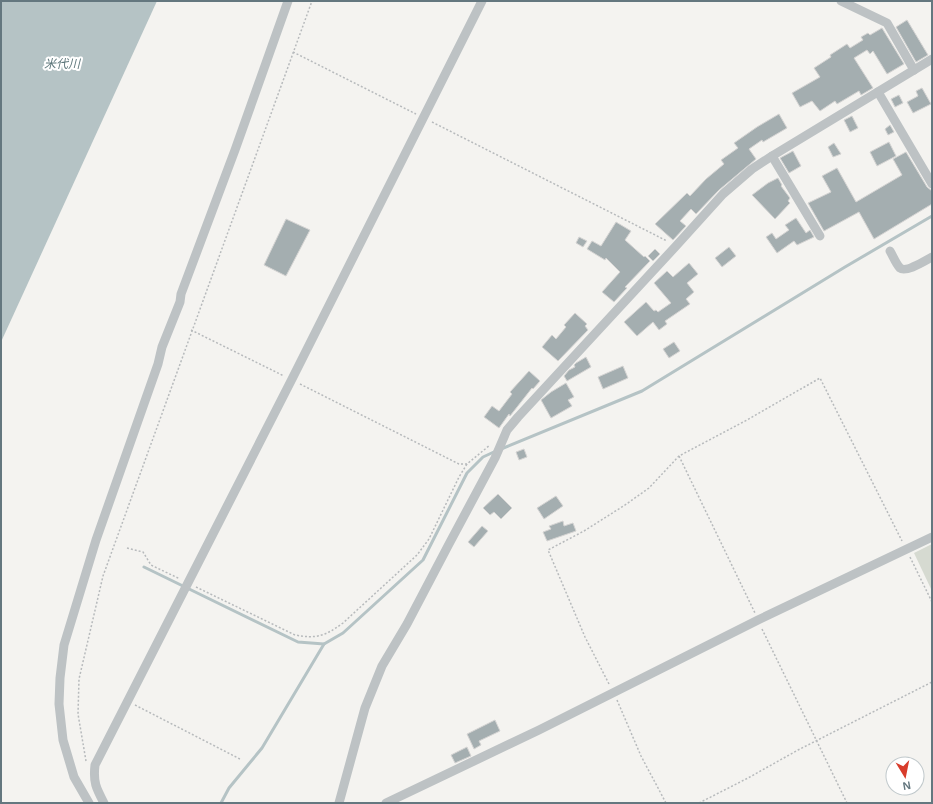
<svg xmlns="http://www.w3.org/2000/svg" width="933" height="804" font-family="Arial,'Noto Sans JP',sans-serif">
	<style>
		.green { fill: #d6dad1 }
		.water { fill: #b5c3c5 }
		.lines { fill: none; stroke-linecap: round; stroke-linejoin: round }
		.stream { stroke: #b5c3c5; stroke-width: 3 }
		.building { fill: #a4aeb0; stroke: #d5d4d3 }
		.path { stroke: #b7babc; stroke-width: 1.5; stroke-dasharray: 2 2; stroke-linecap: butt }
		.minor { stroke: #bdc2c4; stroke-width: 9 }
		.labels { text-anchor: middle; dominant-baseline: central; stroke-width: 4; stroke-linejoin: round; paint-order: stroke }
		.water-label { font-size: 12px; font-style: italic; fill: #60797d; stroke: #fff }
	</style>
	<rect width="100%" height="100%" fill="#f4f3f0"/>
	<path class="green" d="M932 544V591L914 553Z"/>
	<path class="water" d="M1 1H157L1 342Z"/>
	<g class="lines">
		<g class="stream">
			<path d="M501 449 642 391 845 267 932 216"/>
			<path d="M144 567 298 642 324 644 343 633 423 560 467 473 483 457 496 451"/>
			<path d="M221 803 229 788 262 748 324 644"/>
		</g>
	</g>
	<g class="building">
		<path d="M907 20 928 55 916 62 896 27Z"/>
		<path d="M882 28 904 64 887 74 873 51 870 54 867 50 854 58 873 88 861 95 859 91 837 104 835 101 820 111 812 101 800 107 792 93 820 77 814 68 831 57 830 55 847 44 850 48 863 40 861 37 868 33 870 35Z"/>
		<path d="M922 88 931 104 913 113 907 102 918 96 916 91Z"/>
		<path d="M899 95 903 103 895 107 891 99Z"/>
		<path d="M779 114 787 128 763 142 762 140 749 149 756 159 719 190 696 214 691 209 680 221 686 226 673 240 655 224 687 193 690 196 706 179 724 164 721 160 738 148 734 143 757 127Z"/>
		<path d="M852 116 858 128 850 132 844 120Z"/>
		<path d="M890 125 894 132 888 135 885 129Z"/>
		<path d="M889 142 896 156 877 166 870 152Z"/>
		<path d="M834 143 841 154 833 157 828 147Z"/>
		<path d="M793 151 801 166 789 173 780 158Z"/>
		<path d="M906 152 927 187 932 191V204L874 239 859 212 824 231 808 203 831 192 822 176 837 168 856 202 902 175 893 159Z"/>
		<path d="M778 178 782 185 781 186 790 198 788 201 790 203 775 219 752 195 768 183Z"/>
		<path d="M796 218 806 233 810 230 814 237 797 245 794 241 777 253 766 237 772 233 776 239 789 230 785 225Z"/>
		<path d="M286 219 310 230 286 276 264 265Z"/>
		<path d="M616 222 631 231 625 240 644 257 645 256 650 261 625 287 627 288 614 302 602 292 620 272 606 258 605 260 587 249 592 241 601 246Z"/>
		<path d="M579 237 587 241 583 247 576 243Z"/>
		<path d="M729 247 736 256 722 267 715 258Z"/>
		<path d="M655 249 660 254 653 261 648 256Z"/>
		<path d="M689 263 698 274 687 283 694 292 686 299 690 304 665 321 667 324 659 330 653 322 637 336 624 322 646 302 654 311 656 310 658 312 671 303 654 283 667 271 673 277Z"/>
		<path d="M575 313 587 324 585 326 588 330 558 361 542 347 552 335 556 339 566 327 564 325Z"/>
		<path d="M674 342 680 351 669 358 663 349Z"/>
		<path d="M586 357 591 367 567 381 564 376 569 370 575 367 574 365 576 363Z"/>
		<path d="M623 366 628 378 603 389 598 377Z"/>
		<path d="M529 371 540 381 533 389 532 388 510 416 509 414 499 428 484 417 492 406 499 411 512 394 510 392Z"/>
		<path d="M566 383 574 397 568 400 572 406 551 418 541 400 551 392Z"/>
		<path d="M524 449 527 457 519 460 516 452Z"/>
		<path d="M498 494 512 508 501 519 494 512 490 515 483 508Z"/>
		<path d="M556 496 563 506 544 519 537 508Z"/>
		<path d="M563 521 564 526 573 523 576 531 547 541 543 532 551 529 549 526Z"/>
		<path d="M482 526 488 531 474 547 468 542Z"/>
		<path d="M495 720 500 731 479 741 481 745 474 749 467 734Z"/>
		<path d="M467 747 471 756 455 763 451 755Z"/>
	</g>
	<g class="lines">
		<g class="path">
			<path d="M293 52 416 114"/>
			<path d="M432 122 667 241"/>
			<path d="M191 330 284 376"/>
			<path d="M300 384 459 464H467L490 445"/>
			<path d="M679 456 755 613"/>
			<path d="M127 548 143 552 151 565 180 579"/>
			<path d="M910 557 932 602"/>
			<path d="M196 587 295 635C317 639 325 636 343 623L417 555 429 539 459 477 467 464"/>
			<path d="M762 629 847 803"/>
			<path d="M609 684 585 637 548 550 584 531 625 505 649 488 679 456 747 420 820 378 902 541"/>
			<path d="M617 700 641 756 666 803"/>
			<path d="M135 705 240 759"/>
			<path d="M86 761 78 714 79 679 103 576 312 1"/>
			<path d="M699 803 748 778 798 750 932 682"/>
		</g>
		<g class="minor">
			<path d="M841 1 887 23 914 70"/>
			<path d="M878 92 932 184"/>
			<path d="M772 156 820 236"/>
			<path d="M890 251C893 256 896 264 900 268 906 273 926 260 932 257"/>
			<path d="M89 803 74 777 63 740 59 704 60 678 64 645 96 540 158 364 162 347 180 302 181 294 235 150 288 1"/>
			<path d="M104 803C96 788 93 782 95 765L292 379 482 1"/>
			<path d="M339 803 365 708 382 666 407 624 449 544 495 458 507 430 518 417 676 246 723 194 752 169 772 156 932 59"/>
			<path d="M386 803 539 730 758 620 932 537"/>
		</g>
	</g>
	<g class="labels">
		<g class="water-label">
			<text x="62" y="64">米代川</text>
		</g>
	</g>
	<rect width="933" height="804" fill="none" stroke="#64777f" stroke-width="4"/>
	<g transform="translate(905 776) rotate(170)"><circle r="19" fill="#ffffff" stroke="#c1c9cc"/>
	<path d="M0-3L7 15L0 10L-7 15Z" fill="#d83c2b"/>
	<text y="-6" font-size="11" font-weight="bold" text-anchor="middle" fill="#64777f">N</text>
	</g>
</svg>
